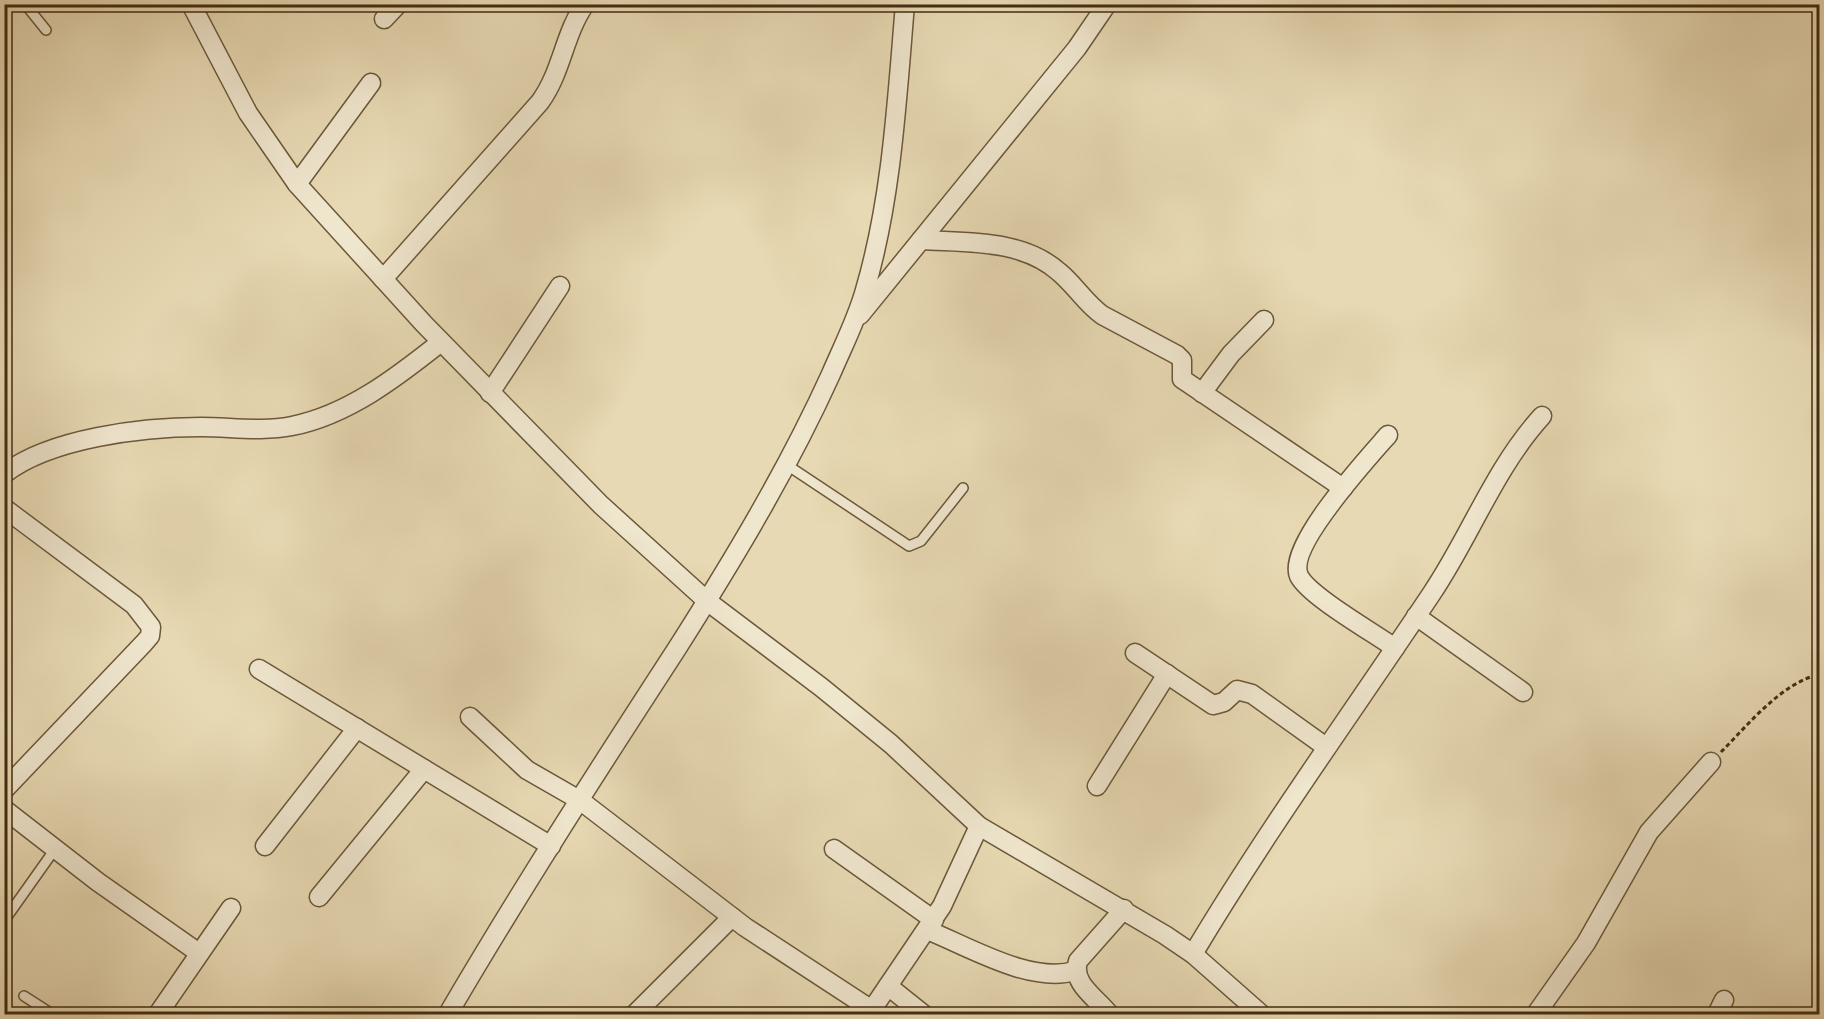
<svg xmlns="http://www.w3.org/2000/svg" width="1824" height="1019" font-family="'Libre Caslon Text',serif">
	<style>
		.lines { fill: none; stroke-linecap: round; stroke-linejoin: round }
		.lane-casing { stroke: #6c583a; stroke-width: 12 }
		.street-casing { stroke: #6c583a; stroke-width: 21 }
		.path { stroke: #432d12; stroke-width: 3; stroke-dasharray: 4.5 3; stroke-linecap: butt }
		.lane { stroke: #efe6ce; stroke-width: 9 }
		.street { stroke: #efe6ce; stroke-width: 18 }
	</style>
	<rect width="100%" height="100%" fill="#e7d9b3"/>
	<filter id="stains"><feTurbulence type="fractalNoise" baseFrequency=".00333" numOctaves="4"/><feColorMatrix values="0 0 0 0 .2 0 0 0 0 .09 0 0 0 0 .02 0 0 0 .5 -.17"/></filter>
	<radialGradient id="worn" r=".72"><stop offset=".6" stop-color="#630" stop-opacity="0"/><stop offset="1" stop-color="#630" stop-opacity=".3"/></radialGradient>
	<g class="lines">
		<g class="lane-casing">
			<g id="lane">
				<path d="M25 4 46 30"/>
				<path d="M787 465 909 546 921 541 963 488"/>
				<path d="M4 921 55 849"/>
				<path d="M24 996 52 1014"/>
			</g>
		</g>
		<g class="street-casing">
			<g id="street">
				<path d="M191 4 248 113 297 184 424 324 601 505 707 601 821 687 891 744 979 826 1165 935 1193 954 1261 1014"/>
				<path d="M384 19 398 4"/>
				<path d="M297 184 371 83"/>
				<path d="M921 240C967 243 1022 239 1059 272 1075 285 1085 303 1102 315L1177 355 1182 360V379L1188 383 1343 488"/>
				<path d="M383 279 540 102C562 72 564 34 585 4"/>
				<path d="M860 315 1077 48 1107 4"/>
				<path d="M490 393 560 286"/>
				<path d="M1202 393 1231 354 1264 320"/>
				<path d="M1388 435C1368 458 1286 547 1299 576 1309 596 1374 633 1395 648"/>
				<path d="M4 474C50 438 143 427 201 427 231 427 262 432 292 426 348 415 397 377 441 342"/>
				<path d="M4 508 134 605 151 627 150 636 144 643 4 790"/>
				<path d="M1416 616 1523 692"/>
				<path d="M1135 653 1213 705 1224 702 1237 690 1252 694 1326 747"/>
				<path d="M259 669 551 846"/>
				<path d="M470 717 527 770 581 801 745 927 872 1010"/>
				<path d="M1097 786 1167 674"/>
				<path d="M4 809 98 882 199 953"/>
				<path d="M265 846 357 728"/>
				<path d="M834 849 934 920"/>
				<path d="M319 897 424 769"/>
				<path d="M927 930C970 947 1030 984 1075 971"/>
				<path d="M1193 954C1267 830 1352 713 1432 593 1471 535 1494 469 1542 416"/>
				<path d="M888 986 923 1014"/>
				<path d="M158 1014 231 908"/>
				<path d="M448 1014C520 891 598 770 676 650 733 560 787 471 831 374 843 346 857 319 865 290 892 198 897 99 905 4"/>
				<path d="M635 1014 732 917"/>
				<path d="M869 1014 942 906 979 826"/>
				<path d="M1109 1014C1097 998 1071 984 1078 961L1124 909"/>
				<path d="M1536 1014 1586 943 1649 832 1711 762"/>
				<path d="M1717 1014 1724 1000"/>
			</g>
		</g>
		<path class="path" d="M1721 752C1749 724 1780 684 1820 674"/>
		<use href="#lane" class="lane"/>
		<use href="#street" class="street"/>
	</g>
	<rect width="1824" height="1019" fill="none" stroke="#e7d9b3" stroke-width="24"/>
	<rect x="6" y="6" width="1812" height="1007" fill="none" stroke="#432d12" stroke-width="3"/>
	<rect x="12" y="12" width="1800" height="995" fill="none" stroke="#432d12" stroke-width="1.5"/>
	<rect width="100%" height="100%" filter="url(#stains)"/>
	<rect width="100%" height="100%" fill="url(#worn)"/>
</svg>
